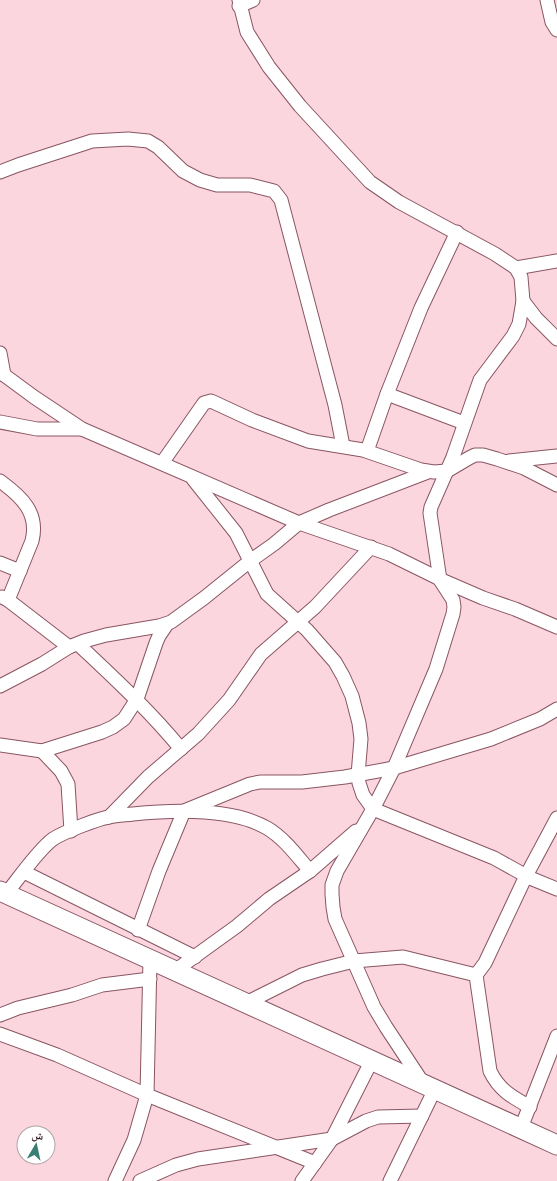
<svg xmlns="http://www.w3.org/2000/svg" width="557" height="1181" font-family="Jost,'Noto Naskh Arabic',sans-serif">
	<style>
		.lines { fill: none; stroke-linecap: round; stroke-linejoin: round }
		.minor-casing { stroke: #895562; stroke-width: 15 }
		.highway-casing { stroke: #895562; stroke-width: 21 }
		.minor { stroke: #fff; stroke-width: 13 }
		.highway { stroke: #fff; stroke-width: 19 }
	</style>
	<rect width="100%" height="100%" fill="#fbd6de"/>
	<g class="lines">
		<g class="minor-casing">
			<g id="minor">
				<path d="M239 0 247 32 269 67 300 106 370 182 399 202 495 254 516 268 521 277 523 301 519 324 513 336 480 380 453 457 431 507 430 513 440 580 453 600 454 607 453 614 436 669 394 768 373 809 337 871 332 885V894L333 907 335 919 374 1007 386 1027 423 1083"/>
				<path d="M547 0 552 22 557 30"/>
				<path d="M239 6 253 0"/>
				<path d="M0 172 18 165 92 141 128 139 148 141 158 147 183 171 200 180 217 185H250L274 191 281 200 335 405 343 446"/>
				<path d="M516 268 557 261"/>
				<path d="M523 301 536 318 557 339"/>
				<path d="M0 353 4 375"/>
				<path d="M0 372 34 397 82 429 299 523 389 554 446 582 483 598 515 609 557 627"/>
				<path d="M387 394 464 423"/>
				<path d="M0 422 37 429H82"/>
				<path d="M367 451 387 394 421 308 457 232"/>
				<path d="M509 461 557 456"/>
				<path d="M162 463 204 403 211 401 252 420 308 441 363 450 421 470 434 472 447 471 469 458 475 455H483L497 459 524 468 557 485"/>
				<path d="M193 479 236 533 267 594 307 630 335 662 343 676 352 696 359 723 361 739 358 775 359 783 363 795 373 809 494 858 530 878 557 889"/>
				<path d="M0 481C22 497 39 513 32 541L8 600"/>
				<path d="M0 563 20 571"/>
				<path d="M2 597 8 600 69 647"/>
				<path d="M78 644C114 678 149 710 181 749"/>
				<path d="M0 686 42 664 69 647 84 641 106 635 159 626 171 622 204 598 250 561 274 544 299 523 329 510 428 472"/>
				<path d="M0 745 42 751 102 732 113 727 124 719 137 699 156 643 159 636 167 624"/>
				<path d="M42 751 61 771 68 784 71 831"/>
				<path d="M109 817 148 777 198 734 229 700 261 654 315 607 371 547"/>
				<path d="M24 872 195 957"/>
				<path d="M6 894C19 878 38 850 53 839 64 832 97 819 109 817 117 815 125 815 133 814 173 810 232 808 267 828 284 838 297 856 310 871"/>
				<path d="M138 930 159 871 184 811 250 784 260 782H302L345 777 394 768 491 739 540 719 557 709"/>
				<path d="M176 970 237 926 269 899 310 871 356 831"/>
				<path d="M246 1003 302 975 322 969 354 961 403 957 476 975"/>
				<path d="M0 1015 18 1008 72 995 102 985 150 979"/>
				<path d="M0 1034 57 1055 147 1095 315 1163"/>
				<path d="M530 1107C512 1097 499 1090 490 1071L476 975 485 963 526 876 557 818"/>
				<path d="M521 1128 557 1036"/>
				<path d="M115 1181 134 1140 147 1095 150 959"/>
				<path d="M140 1181 176 1165 198 1159 332 1139 366 1121 378 1117 422 1116"/>
				<path d="M302 1181 332 1139 372 1060"/>
				<path d="M390 1181 435 1089"/>
			</g>
		</g>
		<g class="highway-casing">
			<path id="highway" d="M0 891 557 1145"/>
		</g>
		<use href="#minor" class="minor"/>
		<use href="#highway" class="highway"/>
	</g>
	<g transform="translate(36 1145) rotate(9)"><circle r="19" fill="#ffffff" stroke="#afa6a8"/>
	<path d="M0-3L7 15L0 10L-7 15Z" fill="#387e75"/>
	<text y="-6" font-size="11" font-weight="bold" text-anchor="middle" fill="#362026">ش</text>
	</g>
</svg>
